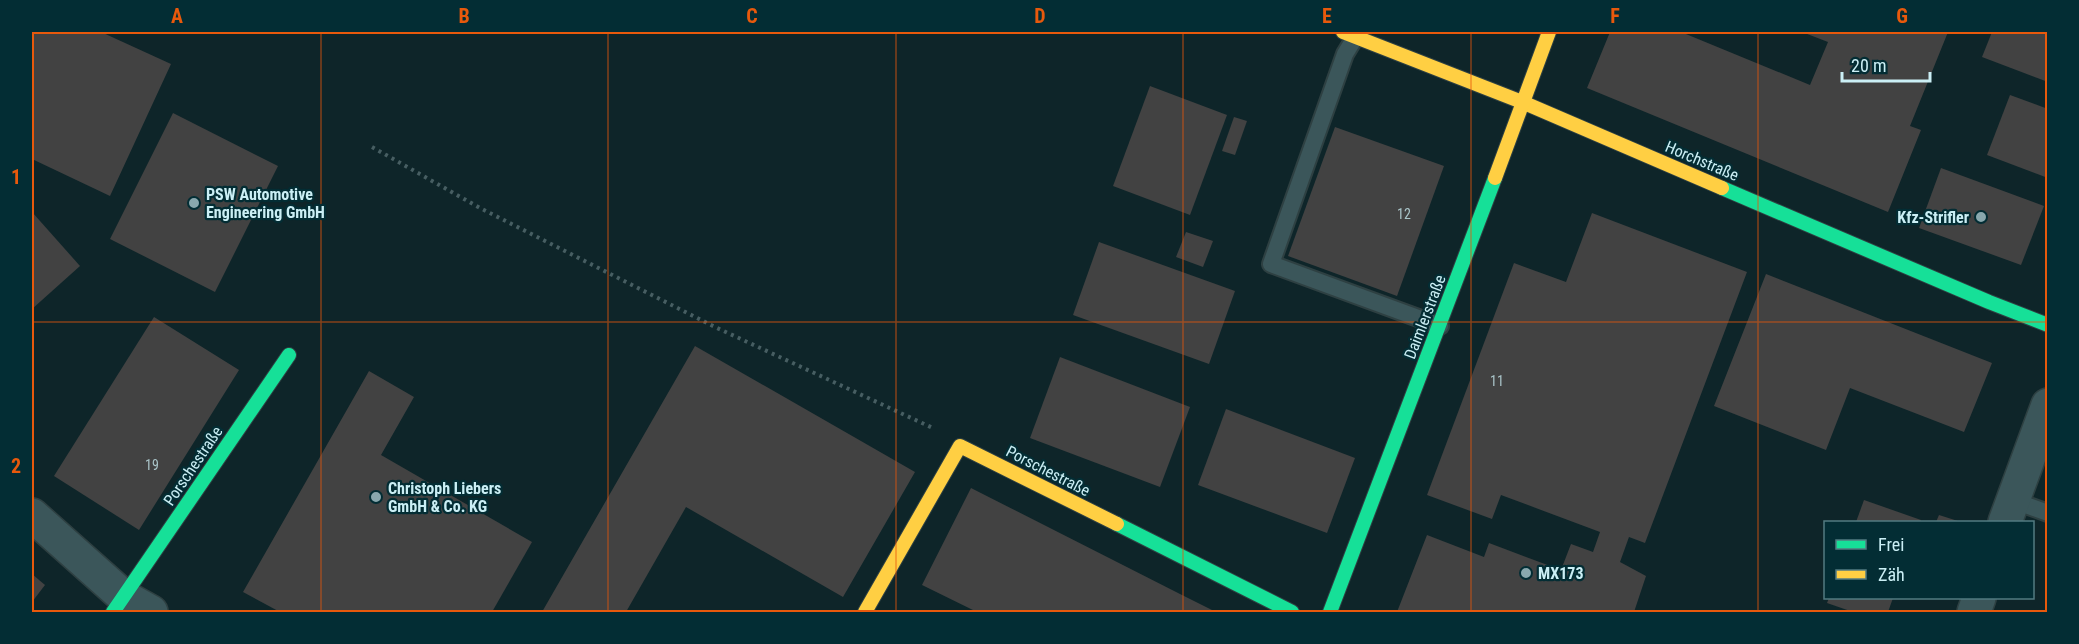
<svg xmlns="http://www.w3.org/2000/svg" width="2079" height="644" font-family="'Roboto Condensed',sans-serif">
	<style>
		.building { fill: #424242 }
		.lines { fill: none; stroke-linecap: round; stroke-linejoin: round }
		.lane-casing { stroke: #2e4042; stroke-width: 20 }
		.street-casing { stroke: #2e4042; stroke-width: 36 }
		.fast-casing { stroke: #2e4042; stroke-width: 16 }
		.slow-casing { stroke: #2e4042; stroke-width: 16 }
		.path { stroke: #475e62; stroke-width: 4; stroke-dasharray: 3 4.5; stroke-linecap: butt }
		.lane { stroke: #3b565a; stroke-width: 16 }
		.street { stroke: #3b565a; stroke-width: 33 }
		.fast { stroke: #16e098; stroke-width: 14 }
		.slow { stroke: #ffcf43; stroke-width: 14 }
		.grid { fill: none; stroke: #e8590c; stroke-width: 1.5; stroke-opacity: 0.55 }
		.poi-dot { fill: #89a8ae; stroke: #032d34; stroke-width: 2 }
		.labels { text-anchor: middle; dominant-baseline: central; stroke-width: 4.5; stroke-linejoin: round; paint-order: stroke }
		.number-label { font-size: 14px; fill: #a9c4c8 }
		.street-label { font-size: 16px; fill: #cbeff5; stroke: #032d34 }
		.poi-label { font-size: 16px; font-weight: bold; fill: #cbeff5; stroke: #032d34; text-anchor: start }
		.neatline { fill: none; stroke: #e8590c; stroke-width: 2 }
		.grid-label { font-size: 20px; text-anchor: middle; font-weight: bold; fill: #e8590c }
	</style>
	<rect width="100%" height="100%" fill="#0e2529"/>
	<g class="building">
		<path d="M32 32H50L55 34 56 32H101L171 64 110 196 32 159Z"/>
		<path d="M1610 32H1681L1810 85 1828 42 1802 32H1948L1910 126 1921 130 1888 212 1587 88Z"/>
		<path d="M1992 32H2048V82L1982 57Z"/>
		<path d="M1150 86 1227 115 1190 215 1113 186Z"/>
		<path d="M2010 95 2048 109V178L1987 155Z"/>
		<path d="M173 113 278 166 215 292 110 239Z"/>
		<path d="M1234 117 1247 121 1235 155 1222 151Z"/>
		<path d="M1335 127 1444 166 1397 296 1288 256Z"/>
		<path d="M1941 168 2044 206 2021 265 1919 228Z"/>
		<path d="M32 212 80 266 32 309Z"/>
		<path d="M1592 213 1747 272 1645 543 1629 537 1620 562 1646 576 1634 612H1397L1427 535 1484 557 1489 543 1561 570 1571 544 1593 552 1600 532 1501 495 1492 519 1427 495 1514 263 1566 282Z"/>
		<path d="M1186 232 1213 241 1203 267 1176 257Z"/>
		<path d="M1099 242 1235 291 1209 364 1073 315Z"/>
		<path d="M1766 274 1992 363 1964 432 1850 388 1826 450 1714 406Z"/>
		<path d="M154 317 239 370 139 530 54 476Z"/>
		<path d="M695 346 915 472 843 597 686 507 626 612H542Z"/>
		<path d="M1060 357 1190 407 1160 487 1030 438Z"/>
		<path d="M369 371 414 397 381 455 532 542 492 612H280L243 592Z"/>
		<path d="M1226 409 1355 458 1327 533 1198 485Z"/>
		<path d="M971 488 1180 594 1216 612H977L922 585Z"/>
		<path d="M1864 500 1921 520 1920 522H1856Z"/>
		<path d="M1939 515 1961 522H1936Z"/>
		<path d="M32 574 45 585 32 602Z"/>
		<path d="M1829 598H1893L1888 612H1853L1827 603Z"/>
	</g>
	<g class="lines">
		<g class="lane-casing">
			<g id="lane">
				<path d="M1356 36 1345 54 1271 264 1440 326"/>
				<path d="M2012 500 2048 513"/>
			</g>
		</g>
		<g class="street-casing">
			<g id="street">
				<path d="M32 515 124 597 151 612"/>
				<path d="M2005 522 2048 405"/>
				<path d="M1974 612 1979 598"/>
			</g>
		</g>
		<g class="fast-casing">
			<g id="fast">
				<path d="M1722 188 1989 302 2048 325"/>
				<path d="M1117 524 1292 612"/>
				<path d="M113 612 289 355"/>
				<path d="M1330 612 1495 178"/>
			</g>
		</g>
		<g class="slow-casing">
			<g id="slow">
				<path d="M1343 32 1522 102 1722 188"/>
				<path d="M1495 178 1549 32"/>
				<path d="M865 612 960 446 1117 524"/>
			</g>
		</g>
		<path class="path" d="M372 147 480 208 715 327 935 429"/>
		<use href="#lane" class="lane"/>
		<use href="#street" class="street"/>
		<use href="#fast" class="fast"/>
		<use href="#slow" class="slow"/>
	</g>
	<path class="grid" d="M321 32V612M608 32V612M896 32V612M1183 32V612M1471 32V612M1758 32V612M32 322H2048"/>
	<g class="poi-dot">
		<circle cx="194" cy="203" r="6"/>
		<circle cx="1981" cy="217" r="6"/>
		<circle cx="376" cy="497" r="6"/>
		<circle cx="1526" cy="573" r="6"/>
	</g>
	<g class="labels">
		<g class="number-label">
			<text x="1404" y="214">12</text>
			<text x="1497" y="381">11</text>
			<text x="152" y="465">19</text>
		</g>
		<g class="street-label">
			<text transform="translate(1702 161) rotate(23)">Horchstraße</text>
			<text transform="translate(1425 317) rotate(-69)">Daimlerstraße</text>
			<text transform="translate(193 466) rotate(-56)">Porschestraße</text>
			<text transform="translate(1048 471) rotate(27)">Porschestraße</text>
		</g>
		<g class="poi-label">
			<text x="206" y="194">PSW Automotive<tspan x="206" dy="18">Engineering GmbH</tspan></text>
			<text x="1969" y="217" text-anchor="end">Kfz-Strifler</text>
			<text x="388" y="488">Christoph Liebers<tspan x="388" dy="18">GmbH &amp; Co. KG</tspan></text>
			<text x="1538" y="573">MX173</text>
		</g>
	</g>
	<rect width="2079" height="644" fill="none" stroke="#032d34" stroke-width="66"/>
	<rect x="1824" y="521" width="210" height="78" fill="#032d34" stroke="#537b81" stroke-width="1.5"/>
	<rect x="1836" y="540" width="30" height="9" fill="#16e098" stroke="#537b81" stroke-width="1.5"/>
	<text x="1878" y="551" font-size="18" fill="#cbeff5">Frei</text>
	<rect x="1836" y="570" width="30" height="9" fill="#ffcf43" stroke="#537b81" stroke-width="1.5"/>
	<text x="1878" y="581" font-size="18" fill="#cbeff5">Zäh</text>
	<path d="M1842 72v9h88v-9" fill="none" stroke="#cbeff5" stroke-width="3"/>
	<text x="1851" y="72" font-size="18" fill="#cbeff5" stroke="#032d34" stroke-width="4.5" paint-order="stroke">20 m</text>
	<rect x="33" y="33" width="2013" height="578" class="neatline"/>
	<g class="grid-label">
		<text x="177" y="23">A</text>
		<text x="464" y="23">B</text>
		<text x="752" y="23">C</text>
		<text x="1040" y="23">D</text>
		<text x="1327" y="23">E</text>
		<text x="1615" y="23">F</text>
		<text x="1902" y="23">G</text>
		<text x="16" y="184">1</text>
		<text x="16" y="473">2</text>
	</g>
</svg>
